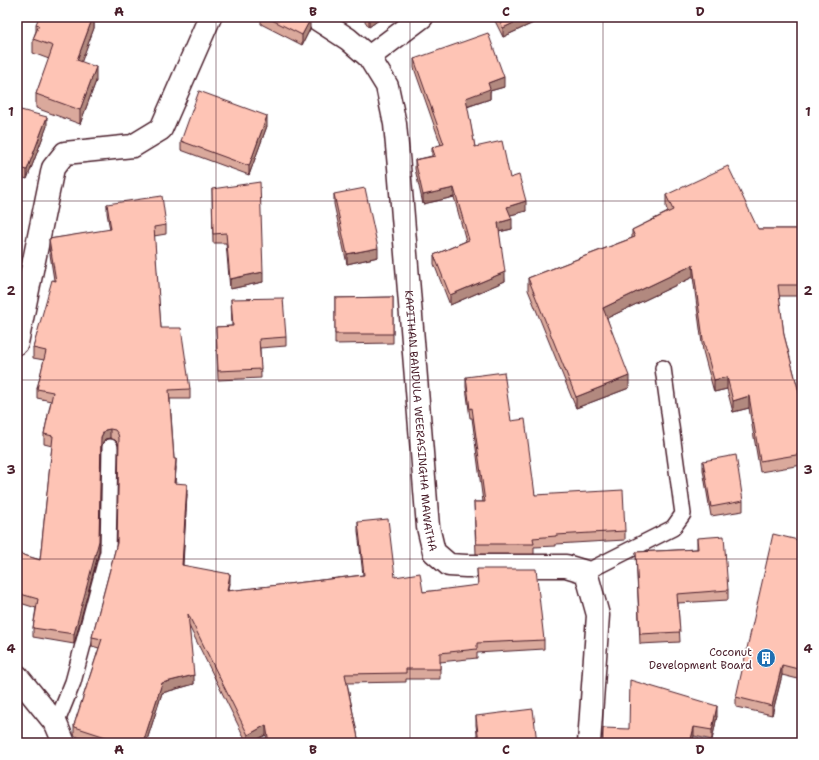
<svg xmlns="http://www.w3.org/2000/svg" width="819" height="760" font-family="'Shantell Sans',sans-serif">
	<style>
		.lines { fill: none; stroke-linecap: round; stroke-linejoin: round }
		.lane-casing { stroke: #4a1f2b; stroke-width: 18 }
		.street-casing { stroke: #4a1f2b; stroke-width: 25 }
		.lane { stroke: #fff; stroke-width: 15 }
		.street { stroke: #fff; stroke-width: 22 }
		.wall { fill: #daa99c; stroke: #4a1f2b }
		.shaded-wall { fill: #b2897f; stroke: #4a1f2b }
		.building { fill: #fec4b5; stroke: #4a1f2b }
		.grid { fill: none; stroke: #4a1f2b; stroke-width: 1; stroke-opacity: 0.55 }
		.labels { text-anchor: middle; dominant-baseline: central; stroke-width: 3.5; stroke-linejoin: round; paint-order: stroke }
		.street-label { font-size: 11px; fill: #4a1f2b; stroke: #fff }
		.poi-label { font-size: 11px; fill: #4a1f2b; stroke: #fff; text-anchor: end }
		.neatline { fill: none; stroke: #4a1f2b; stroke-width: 1.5 }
		.grid-label { font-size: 13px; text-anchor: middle; font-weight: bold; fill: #4a1f2b }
	</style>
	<rect width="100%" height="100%" fill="#fff"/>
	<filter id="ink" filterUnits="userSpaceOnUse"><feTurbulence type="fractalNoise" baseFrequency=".025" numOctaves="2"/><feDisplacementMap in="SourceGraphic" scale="8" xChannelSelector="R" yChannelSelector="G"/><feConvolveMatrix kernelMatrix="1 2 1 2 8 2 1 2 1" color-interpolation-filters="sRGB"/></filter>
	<g filter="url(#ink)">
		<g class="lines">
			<g class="lane-casing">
				<g id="lane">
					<path d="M586 572 673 528 683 514 663 368"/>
					<path d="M56 724 73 682 108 552 110 447"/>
				</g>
			</g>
			<g class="street-casing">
				<g id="street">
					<path id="s1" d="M314 17 348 39 369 57 387 86 395 124 399 167 428 527 434 552 449 565 466 566H566L586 572 598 615 589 743"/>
					<path d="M369 57 422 17"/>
					<path d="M17 343 53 168 65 153 133 146 161 129 210 17"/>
					<path d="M17 676 56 724 64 743"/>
				</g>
			</g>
			<use href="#lane" class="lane"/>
			<use href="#street" class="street"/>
		</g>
		<g class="wall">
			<path d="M94 17V28L81 62 96 81 80 124 36 108V94L49 59 33 53V39L36 31V24Z"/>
			<path d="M261 17H307L310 29 302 45 261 24Z"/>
			<path d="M362 17H383L369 27Z"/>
			<path d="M493 17H546L503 37Z"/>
			<path d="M414 59 504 87 490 91V99L467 107 475 147 510 178 526 211 510 215 512 229 499 232 505 281 450 305 434 264V255L466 241 454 197 423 204 415 169V160L432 156V147L441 145 414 68Z"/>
			<path d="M17 109 47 126 27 179 17 176Z"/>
			<path d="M267 126 249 175 181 150V141Z"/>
			<path d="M212 189 263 282 230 289 226 243H213Z"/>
			<path d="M334 194 378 257 347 264 334 204Z"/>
			<path d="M666 195 758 229H802V296H779L784 335 802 404V465L760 472 749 408 733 412 727 389 714 392 703 351 693 277 607 318 629 388 576 408 528 290V278L632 238V230L668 212 666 207Z"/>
			<path d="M107 204 166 225V234L154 236 161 328 190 389V399H170L174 459 176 468 175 483 187 494 183 565 230 583 229 591 363 575 358 531V522L395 577 423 592 478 586 477 569 544 640V649L477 653V658L440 662V679H406V682L347 683 359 743H267L266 735 250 743H247L189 626 194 684 162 693 146 743H95L75 736 74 734V725L99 648 92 646V637L117 543 119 446 118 443 115 440 110 438 105 439 103 442 101 447 99 551 74 644 33 637V628L36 608 17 602V553L40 560 52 446 44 444V434L51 401 37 398V389L44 360 33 358V348L54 280 49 248V239L110 230 107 213Z"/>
			<path d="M393 297V343L335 344V298Z"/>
			<path d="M231 299 286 337V346L260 348 261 378 218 380 216 327 232 326Z"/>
			<path d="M466 377 511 421 535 495 625 531V540L556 544V546L534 547V554H476L474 502H483L472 418H470L466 387Z"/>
			<path d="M703 461 743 501V511L711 516 703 470Z"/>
			<path d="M697 538 728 590V600L678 603 680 642 640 644 636 552 697 549Z"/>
			<path d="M802 541V680L782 675 772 715 736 707V697Z"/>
			<path d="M476 716 537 743H478L476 725Z"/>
			<path d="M717 716 712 740 694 736 692 743H602L629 729Z"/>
		</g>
		<g class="shaded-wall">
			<path d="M93 17H94V28L77 74V60Z"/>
			<path d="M369 17H383L369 27Z"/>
			<path d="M526 17H546L503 37V28Z"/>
			<path d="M310 20V29L302 45V35Z"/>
			<path d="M96 67V81L80 124V110Z"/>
			<path d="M504 77V87L490 91V99L466 107V98L488 83Z"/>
			<path d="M267 116V126L249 175V166Z"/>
			<path d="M47 117V126L27 179V170Z"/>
			<path d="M454 188V197L423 204V195Z"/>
			<path d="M526 201V211L507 216V207Z"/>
			<path d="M512 219V229L498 232V223Z"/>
			<path d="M378 248V257L347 264V254Z"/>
			<path d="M693 265V277L603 320V308Z"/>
			<path d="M263 272V282L230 289V279Z"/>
			<path d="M505 272V281L450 305V295Z"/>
			<path d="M629 376V388L576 408V397Z"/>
			<path d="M727 377V389L714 392V380Z"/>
			<path d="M749 396V408L733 412V401Z"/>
			<path d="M110 429V438L105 439 103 442 101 447 99 551 74 644V634L101 437 103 433 105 430Z"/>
			<path d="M176 459V468L174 493V483Z"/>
			<path d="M187 484V494L182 574V565Z"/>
			<path d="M230 574V583L227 600V591Z"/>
			<path d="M782 665V675L772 715V706Z"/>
			<path d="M194 675V684L162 693 146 743H143L162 683Z"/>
			<path d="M717 706V716L712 740V730Z"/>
			<path d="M20 711V720L17 743V735Z"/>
			<path d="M266 725V735L250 743H248V735Z"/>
			<path d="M694 727V736L692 743H690Z"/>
		</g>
		<g class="building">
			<path d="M39 17H93L77 60 96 67 80 110 36 94 53 46 33 39 39 25 36 24Z"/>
			<path d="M266 17H307L310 20 302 35Z"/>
			<path d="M498 17H526L503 28Z"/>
			<path d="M488 33 504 77 488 83 490 89 466 98 475 147 502 141 510 178 519 175 526 201 507 207 512 219 498 223 505 272 450 295 434 255 469 240 454 188 423 195 415 160 435 156 432 147 444 144 414 59Z"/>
			<path d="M199 91 267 116 249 166 181 141Z"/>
			<path d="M17 109 47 117 27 170 17 167Z"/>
			<path d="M728 166 758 229H802V285H778L784 335 802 404V454L760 461 749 396 733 401 727 377 714 380 703 339 693 265 603 308 629 376 576 397 528 278 635 237 632 230 673 210 666 195Z"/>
			<path d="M260 182 263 272 230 279 226 233 213 234 212 189Z"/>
			<path d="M365 188 378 248 347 254 334 194Z"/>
			<path d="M162 196 166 225 154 227 161 328H181L190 389 169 390 174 459H176L174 483 187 484 182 565 230 574 227 591 364 575 358 522 388 519 395 577 420 573 423 592 478 585 477 569H536L544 640 477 643V649L440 653V669H406V673L345 674 359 743H269L266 725 248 735 188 614 194 675 162 683 143 743H124L75 727 74 725 102 639 92 637 117 543 119 438 118 434 115 430 110 429 105 430 103 433 101 437 99 541 74 634 33 628 38 599 17 593V553L40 560 53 436 44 434 53 392 37 389 46 351 33 348 52 280 56 281 49 239 111 229 107 204Z"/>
			<path d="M393 297V334H335V298Z"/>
			<path d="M283 298 286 337 259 339 261 369 218 371 216 327 233 326 231 299Z"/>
			<path d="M504 372 511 421 525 419 535 495 623 490 625 531 556 535V536L533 538 534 544H476L474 502H485L472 408 470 409 466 377Z"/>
			<path d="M736 455 743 501 711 507 703 461Z"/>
			<path d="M773 534 802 541V670L782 665 772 706 736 697Z"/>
			<path d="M724 536 728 590 677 594 680 632 640 634 636 552 698 549 697 538Z"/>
			<path d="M630 680 717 706 712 730 694 727 690 743H602L603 728 629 729Z"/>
			<path d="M533 709 537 743H479L476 716Z"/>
			<path d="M17 710 20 711 17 735Z"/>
		</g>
	</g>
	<path class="grid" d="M216 17V743M410 17V743M603 17V743M17 201H802M17 380H802M17 559H802"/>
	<defs>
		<g id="building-disc" transform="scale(1)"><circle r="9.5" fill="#1f6fb2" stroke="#fff"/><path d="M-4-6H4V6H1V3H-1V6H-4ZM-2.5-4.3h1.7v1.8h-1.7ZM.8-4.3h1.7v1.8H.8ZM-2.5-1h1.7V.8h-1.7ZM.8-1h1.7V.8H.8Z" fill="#fff"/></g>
	</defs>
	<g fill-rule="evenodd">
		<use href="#building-disc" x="766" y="658"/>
	</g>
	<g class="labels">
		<g class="street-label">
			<text stroke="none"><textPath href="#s1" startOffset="439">KAPITHAN BANDULA WEERASINGHA MAWATHA</textPath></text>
		</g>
		<g class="poi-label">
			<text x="752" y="652">Coconut<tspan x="752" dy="13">Development Board</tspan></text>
		</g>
	</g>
	<rect width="819" height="760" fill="none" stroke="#fff" stroke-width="44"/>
	<rect x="22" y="22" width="775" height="716" class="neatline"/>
	<g class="grid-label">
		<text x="119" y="16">A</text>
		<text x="313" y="16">B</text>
		<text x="506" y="16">C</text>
		<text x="700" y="16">D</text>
		<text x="11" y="116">1</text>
		<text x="808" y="116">1</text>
		<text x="11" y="295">2</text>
		<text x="808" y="295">2</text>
		<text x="11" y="474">3</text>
		<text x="808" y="474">3</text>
		<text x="11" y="653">4</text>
		<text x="808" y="653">4</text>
		<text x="119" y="754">A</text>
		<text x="313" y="754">B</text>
		<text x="506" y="754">C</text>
		<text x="700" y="754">D</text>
	</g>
</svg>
